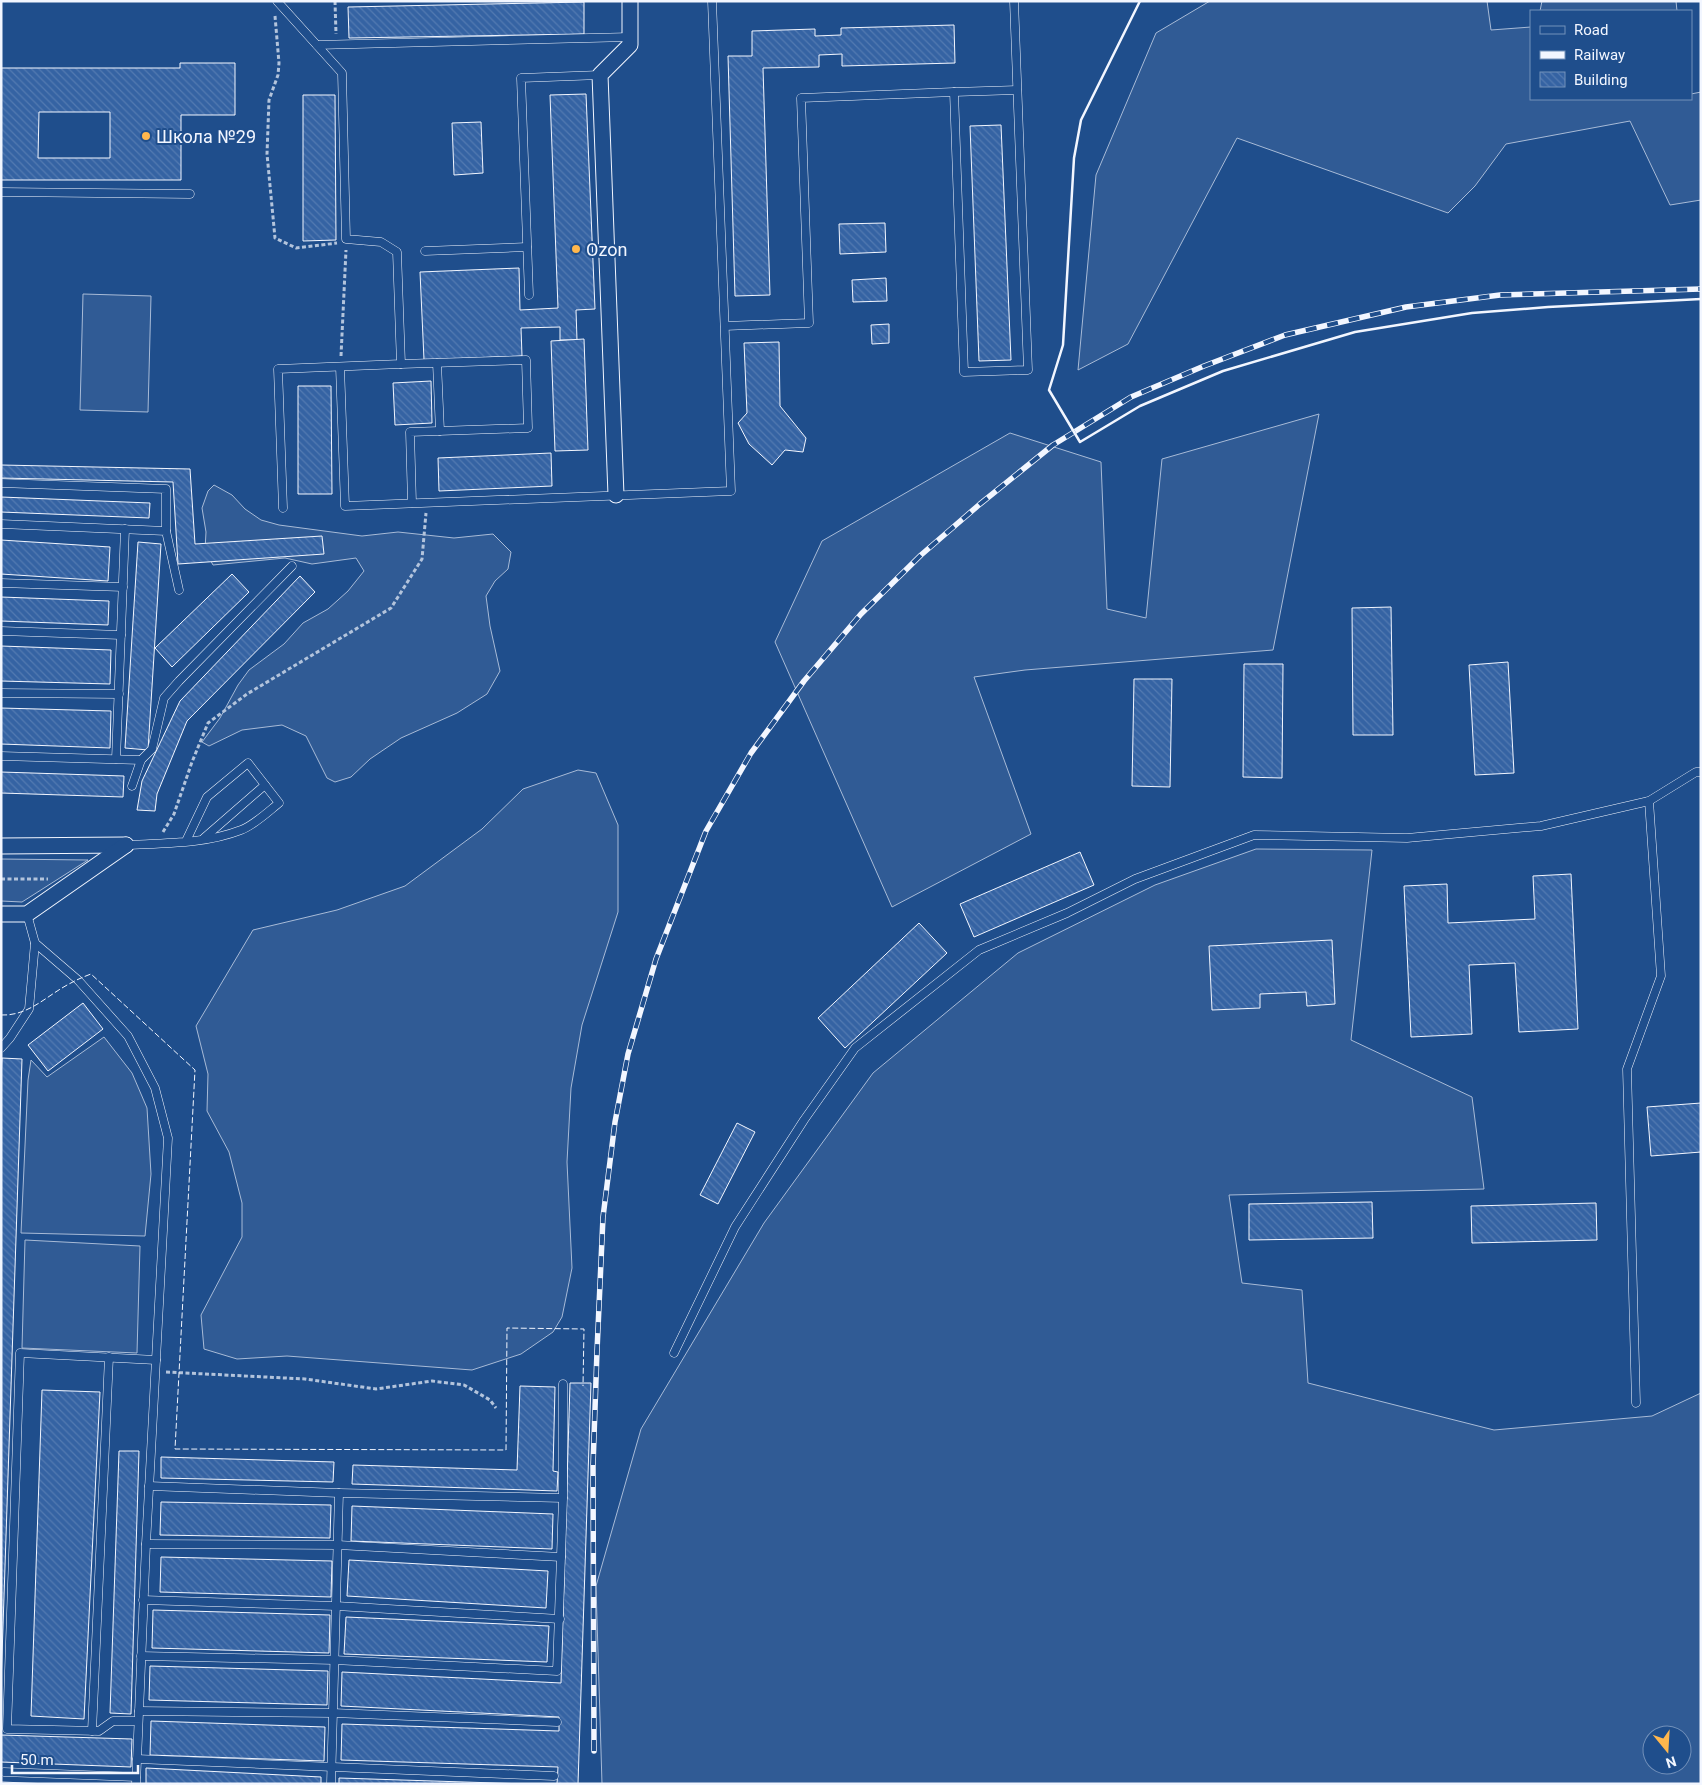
<svg xmlns="http://www.w3.org/2000/svg" width="1702" height="1785" font-family="Roboto,sans-serif">
	<style>
		.built { fill: #305b95; stroke: #a8bbd7; fill-rule: evenodd }
		.building { fill: url(#building-back-hatch); stroke: #f2f6ff; fill-rule: evenodd }
		.lines { fill: none; stroke-linecap: round; stroke-linejoin: round }
		.lane-casing { stroke: #f2f6ff; stroke-width: 9 }
		.street-casing { stroke: #f2f6ff; stroke-width: 17 }
		.path { stroke: #b3c4dc; stroke-width: 3; stroke-dasharray: 4 2.5; stroke-linecap: butt }
		.lane { stroke: #1f4e8c; stroke-width: 8 }
		.street { stroke: #1f4e8c; stroke-width: 15 }
		.rail-casing { stroke: #f2f6ff; stroke-width: 5.5 }
		.rail { stroke: #1f4e8c; stroke-width: 4; stroke-dasharray: 11; stroke-linecap: butt }
		.fence { stroke: #f2f6ff; stroke-width: 1; stroke-dasharray: 6 2.5; stroke-linecap: butt }
		.wall { stroke: #f2f6ff; stroke-width: 2.5 }
		.poi-dot { fill: #ffb74d; stroke: #1f4e8c; stroke-width: 2 }
		.labels { text-anchor: middle; dominant-baseline: central; stroke-width: 4; stroke-linejoin: round; paint-order: stroke }
		.poi-label { font-size: 18px; fill: #f2f6ff; stroke: #1f4e8c; text-anchor: start }
	</style>
	<defs>
		<pattern id="building-back-hatch" width="6" height="6" patternUnits="userSpaceOnUse" patternTransform="scale(1.25)"><rect width="6" height="6" fill="#3563a3"/><path d="M-1 5l2 2M0 0l6 6M5-1l2 2" fill="none" stroke="#537ab1"/></pattern>
	</defs>
	<rect width="100%" height="100%" fill="#1f4e8c"/>
	<g class="built">
		<path d="M1210 1H1487L1491 30 1531 27V99H1691V94L1701 92V200L1670 205 1630 121 1506 144 1475 186 1448 213 1237 138 1128 344 1078 370 1096 175 1156 33Z"/>
		<path d="M1542 1H1676L1677 11H1540Z"/>
		<path d="M83 294 151 296 148 412 80 410Z"/>
		<path d="M1319 414 1273 650 1025 670 974 677 1031 834 892 907 775 642 822 541 1010 433 1101 462 1107 609 1146 618 1162 459Z"/>
		<path d="M214 485 232 495 245 509 261 520 279 525 362 536 398 532 454 538 493 534 511 552 508 569 495 581 486 596 490 626 500 671 487 694 457 713 401 738 370 759 351 777 335 782 327 778 306 736 282 725 242 730 209 746 202 742 220 718 238 685 249 670 284 644 303 623 328 609 348 591 364 571 356 558 312 564 285 558 213 565 205 550 206 532 202 508 208 491Z"/>
		<path d="M578 770 596 773 618 825V912L582 1025 571 1088 567 1162 572 1268 562 1317 553 1332 521 1354 472 1370 287 1356 237 1359 204 1349 201 1315 242 1237V1203L229 1152 207 1111 208 1074 196 1026 253 930 337 910 405 886 482 829 523 789Z"/>
		<path d="M1256 849 1372 850 1351 1040 1472 1097 1484 1189 1229 1195 1242 1283 1302 1290 1308 1383 1494 1430 1652 1416 1701 1393V1784H602L596 1586 641 1429 764 1223 873 1073 1018 953 1155 885ZM1652 1735H1682V1765H1652Z"/>
		<path d="M1 859 88 860 22 902 1 901Z"/>
		<path d="M104 1037 132 1073 147 1108 151 1174 145 1236 21 1233 28 1080 31 1060 47 1077Z"/>
		<path d="M25 1240 140 1246 137 1353 22 1348Z"/>
	</g>
	<g class="building">
		<path d="M584 2V34L349 38 348 7Z"/>
		<path d="M954 25 955 63 842 66V54L819 55V67L763 68 770 295 735 296 728 56H752V31L815 29V36L841 35V28Z"/>
		<path d="M180 63H235V115H181V180H1V68H180ZM39 112H110V158H38Z"/>
		<path d="M586 94 595 309 576 310 577 340H560V327L521 328 522 356 424 360 420 272 519 268 520 310 558 308 550 95Z"/>
		<path d="M303 95H335L336 240 303 241Z"/>
		<path d="M481 122 483 173 454 175 452 123Z"/>
		<path d="M1001 125 1011 360 979 361 970 126Z"/>
		<path d="M885 223 886 252 840 254 839 224Z"/>
		<path d="M886 278 887 301 853 302 852 280Z"/>
		<path d="M889 324V343L872 344 871 325Z"/>
		<path d="M584 339 588 450 555 451 551 341Z"/>
		<path d="M779 342 780 406 806 438 803 452 785 450 772 465 749 444 738 423 747 413 744 343Z"/>
		<path d="M431 381 432 423 395 425 393 383Z"/>
		<path d="M298 386H331L332 494H298Z"/>
		<path d="M551 453 552 486 439 491 438 458Z"/>
		<path d="M1 465 190 469 195 544 322 536 324 554 178 564 173 482 1 478Z"/>
		<path d="M1 497 150 503 149 518 1 512Z"/>
		<path d="M1 540 110 547 108 581 1 574Z"/>
		<path d="M138 542 161 544 148 750 125 748Z"/>
		<path d="M232 574 249 592 172 667 155 648Z"/>
		<path d="M300 576 315 592 187 721 157 794 155 811 137 810 142 781 180 701Z"/>
		<path d="M1 597 109 601 108 625 1 621Z"/>
		<path d="M1391 607 1393 735H1353L1352 608Z"/>
		<path d="M1 646 111 650 110 684 1 681Z"/>
		<path d="M1508 662 1514 773 1475 775 1469 665Z"/>
		<path d="M1244 664H1283L1282 778 1243 777Z"/>
		<path d="M1134 679H1172L1170 787 1132 786Z"/>
		<path d="M1 708 111 711 110 748 1 744Z"/>
		<path d="M1 772 124 776 123 797 1 793Z"/>
		<path d="M1080 852 1094 885 974 937 960 904Z"/>
		<path d="M1571 874 1578 1029 1519 1032 1515 963 1469 965 1472 1034 1411 1037 1404 886 1447 884 1448 923 1535 919 1533 876Z"/>
		<path d="M919 923 947 953 845 1048 818 1018Z"/>
		<path d="M1332 940 1335 1004 1307 1006 1306 992 1260 994V1008L1212 1010 1209 946Z"/>
		<path d="M83 1003 103 1029 48 1071 28 1045Z"/>
		<path d="M2 1058 22 1059 1 1686V1078Z"/>
		<path d="M1701 1103V1152L1651 1156 1647 1107Z"/>
		<path d="M737 1123 755 1132 718 1204 700 1195Z"/>
		<path d="M1372 1202 1373 1238 1249 1240V1204Z"/>
		<path d="M1596 1203 1597 1240 1472 1243 1471 1206Z"/>
		<path d="M570 1383H591L578 1784H557L558 1767 341 1760 342 1724 559 1731V1717L341 1706 342 1672 561 1683Z"/>
		<path d="M520 1386 555 1387 553 1471 558 1472 557 1491 352 1484 353 1465 517 1470Z"/>
		<path d="M42 1390 100 1392 84 1719 31 1716Z"/>
		<path d="M119 1451H139L131 1714 110 1713Z"/>
		<path d="M161 1457 334 1462 333 1482 161 1478Z"/>
		<path d="M161 1502 331 1505 330 1538 160 1535Z"/>
		<path d="M352 1506 553 1514 552 1549 351 1541Z"/>
		<path d="M161 1557 332 1561 331 1597 160 1592Z"/>
		<path d="M349 1560 548 1571 546 1608 347 1596Z"/>
		<path d="M153 1610 330 1615 329 1653 152 1648Z"/>
		<path d="M346 1617 549 1626 547 1662 344 1654Z"/>
		<path d="M150 1666 328 1671 327 1705 149 1700Z"/>
		<path d="M151 1721 325 1727 324 1761 150 1755Z"/>
		<path d="M1 1735 132 1739 131 1767 1 1762Z"/>
		<path d="M146 1768 321 1777V1784H146Z"/>
		<path d="M339 1778 527 1784H339Z"/>
		<path d="M1 1782 50 1784H1Z"/>
	</g>
	<g class="lines">
		<g class="lane-casing">
			<g id="lane">
				<path d="M277 1 342 73 346 239 381 242 397 252 401 364 278 369 283 508"/>
				<path d="M317 45 630 37"/>
				<path d="M954 92 1017 90"/>
				<path d="M1 192 190 194"/>
				<path d="M425 251 527 247"/>
				<path d="M529 295 521 78 600 75"/>
				<path d="M725 326 809 323 801 98 954 92 964 372 1028 370 1014 1"/>
				<path d="M437 363 440 431"/>
				<path d="M401 364 526 360 528 428 410 432 412 503"/>
				<path d="M340 367 345 506 731 491 712 1"/>
				<path d="M1 483 166 489V531"/>
				<path d="M1 524 166 531 179 590"/>
				<path d="M1 583 123 587"/>
				<path d="M1 631 121 635"/>
				<path d="M1 693 119 694"/>
				<path d="M1 756 141 760"/>
				<path d="M116 759 125 529"/>
				<path d="M132 786 141 760 152 749 164 698 179 681 292 566"/>
				<path d="M204 838 265 785"/>
				<path d="M126 845C165 843 205 844 241 830 253 826 269 811 279 803L248 763 207 797 186 841"/>
				<path d="M27 914 35 943 78 980 128 1036 155 1088 168 1138 146 1544 136 1784"/>
				<path d="M1 1048 10 1038 29 1009 35 943"/>
				<path d="M674 1353 735 1227 804 1120 855 1048 979 950 1067 913 1135 879 1254 835 1407 838 1541 826 1649 801 1696 772H1701"/>
				<path d="M1636 1403 1627 1069 1661 976 1649 801"/>
				<path d="M149 1486 339 1493 563 1498"/>
				<path d="M146 1544 338 1545 561 1557"/>
				<path d="M143 1600 336 1606 560 1619"/>
				<path d="M141 1656 334 1660 557 1671 563 1498V1384"/>
				<path d="M139 1711 333 1713 557 1722"/>
				<path d="M138 1721H113L99 1731 7 1729 20 1353 156 1360"/>
				<path d="M92 1731 109 1357"/>
				<path d="M137 1759 554 1776"/>
				<path d="M4 1772 136 1777"/>
				<path d="M331 1784 339 1493"/>
			</g>
		</g>
		<g class="street-casing">
			<g id="street">
				<path d="M616 495 600 75 630 45V1"/>
				<path d="M1 846 126 845"/>
				<path d="M1 914H27L126 845"/>
			</g>
		</g>
		<g class="path">
			<path d="M335 1 336 34"/>
			<path d="M275 16 279 63 278 75 269 100 267 154 275 238 296 248 337 243"/>
			<path d="M341 356 346 250"/>
			<path d="M163 832 174 814 192 762 208 723 247 694 391 608 422 559 426 513"/>
			<path d="M1 879H48"/>
			<path d="M166 1372 305 1379 376 1389 432 1381 464 1385 490 1400 496 1408"/>
		</g>
		<use href="#lane" class="lane"/>
		<use href="#street" class="street"/>
		<g class="rail-casing">
			<path id="rail" d="M594 1751 593 1466 597 1351 603 1217 615 1122 628 1054 656 959 706 831 751 753 804 681 861 614 921 555 980 504 1053 445 1131 397 1204 366 1285 335 1406 307 1500 295 1701 289"/>
		</g>
		<use href="#rail" class="rail"/>
		<path class="fence" d="M1 1015C29 1016 46 996 69 984 76 980 83 977 91 974L195 1070 175 1449 506 1450 507 1328 584 1329 583 1386"/>
		<path class="wall" d="M1140 1 1081 120 1074 158 1063 345 1049 390 1080 442 1140 406 1223 371 1355 332 1472 313 1548 307 1701 299"/>
	</g>
	<g class="poi-dot">
		<circle cx="146" cy="136" r="5"/>
		<circle cx="576" cy="249" r="5"/>
	</g>
	<g class="labels">
		<g class="poi-label">
			<text x="156" y="136">Школа №29</text>
			<text x="586" y="249">Ozon</text>
		</g>
	</g>
	<rect width="1702" height="1785" fill="none" stroke="#f2f6ff" stroke-width="5"/>
	<rect x="1530" y="10" width="162" height="90" fill="#1f4e8c" stroke="#7391ba"/>
	<rect x="1540" y="26" width="25" height="8" fill="#1f4e8c" stroke="#7391ba"/>
	<text x="1574" y="35" font-size="15" fill="#f2f6ff">Road</text>
	<rect x="1540" y="51" width="25" height="8" fill="#f2f6ff" stroke="#7391ba"/>
	<text x="1574" y="60" font-size="15" fill="#f2f6ff">Railway</text>
	<rect x="1540" y="72" width="25" height="15" fill="url(#building-back-hatch)" stroke="#7391ba"/>
	<text x="1574" y="85" font-size="15" fill="#f2f6ff">Building</text>
	<g transform="translate(1667 1750) rotate(162)"><circle r="24" fill="#1f4e8c" stroke="#7391ba"/>
	<path d="M0-4L9 19L0 12L-9 19Z" fill="#ffb74d"/>
	<text y="-8" font-size="14" font-weight="bold" text-anchor="middle" fill="#f2f6ff">N</text>
	</g>
	<path d="M12 1765v8h126v-8" fill="none" stroke="#f2f6ff" stroke-width="2.5"/>
	<text x="20" y="1765" font-size="15" fill="#f2f6ff" stroke="#1f4e8c" stroke-width="4" paint-order="stroke">50 m</text>
</svg>
